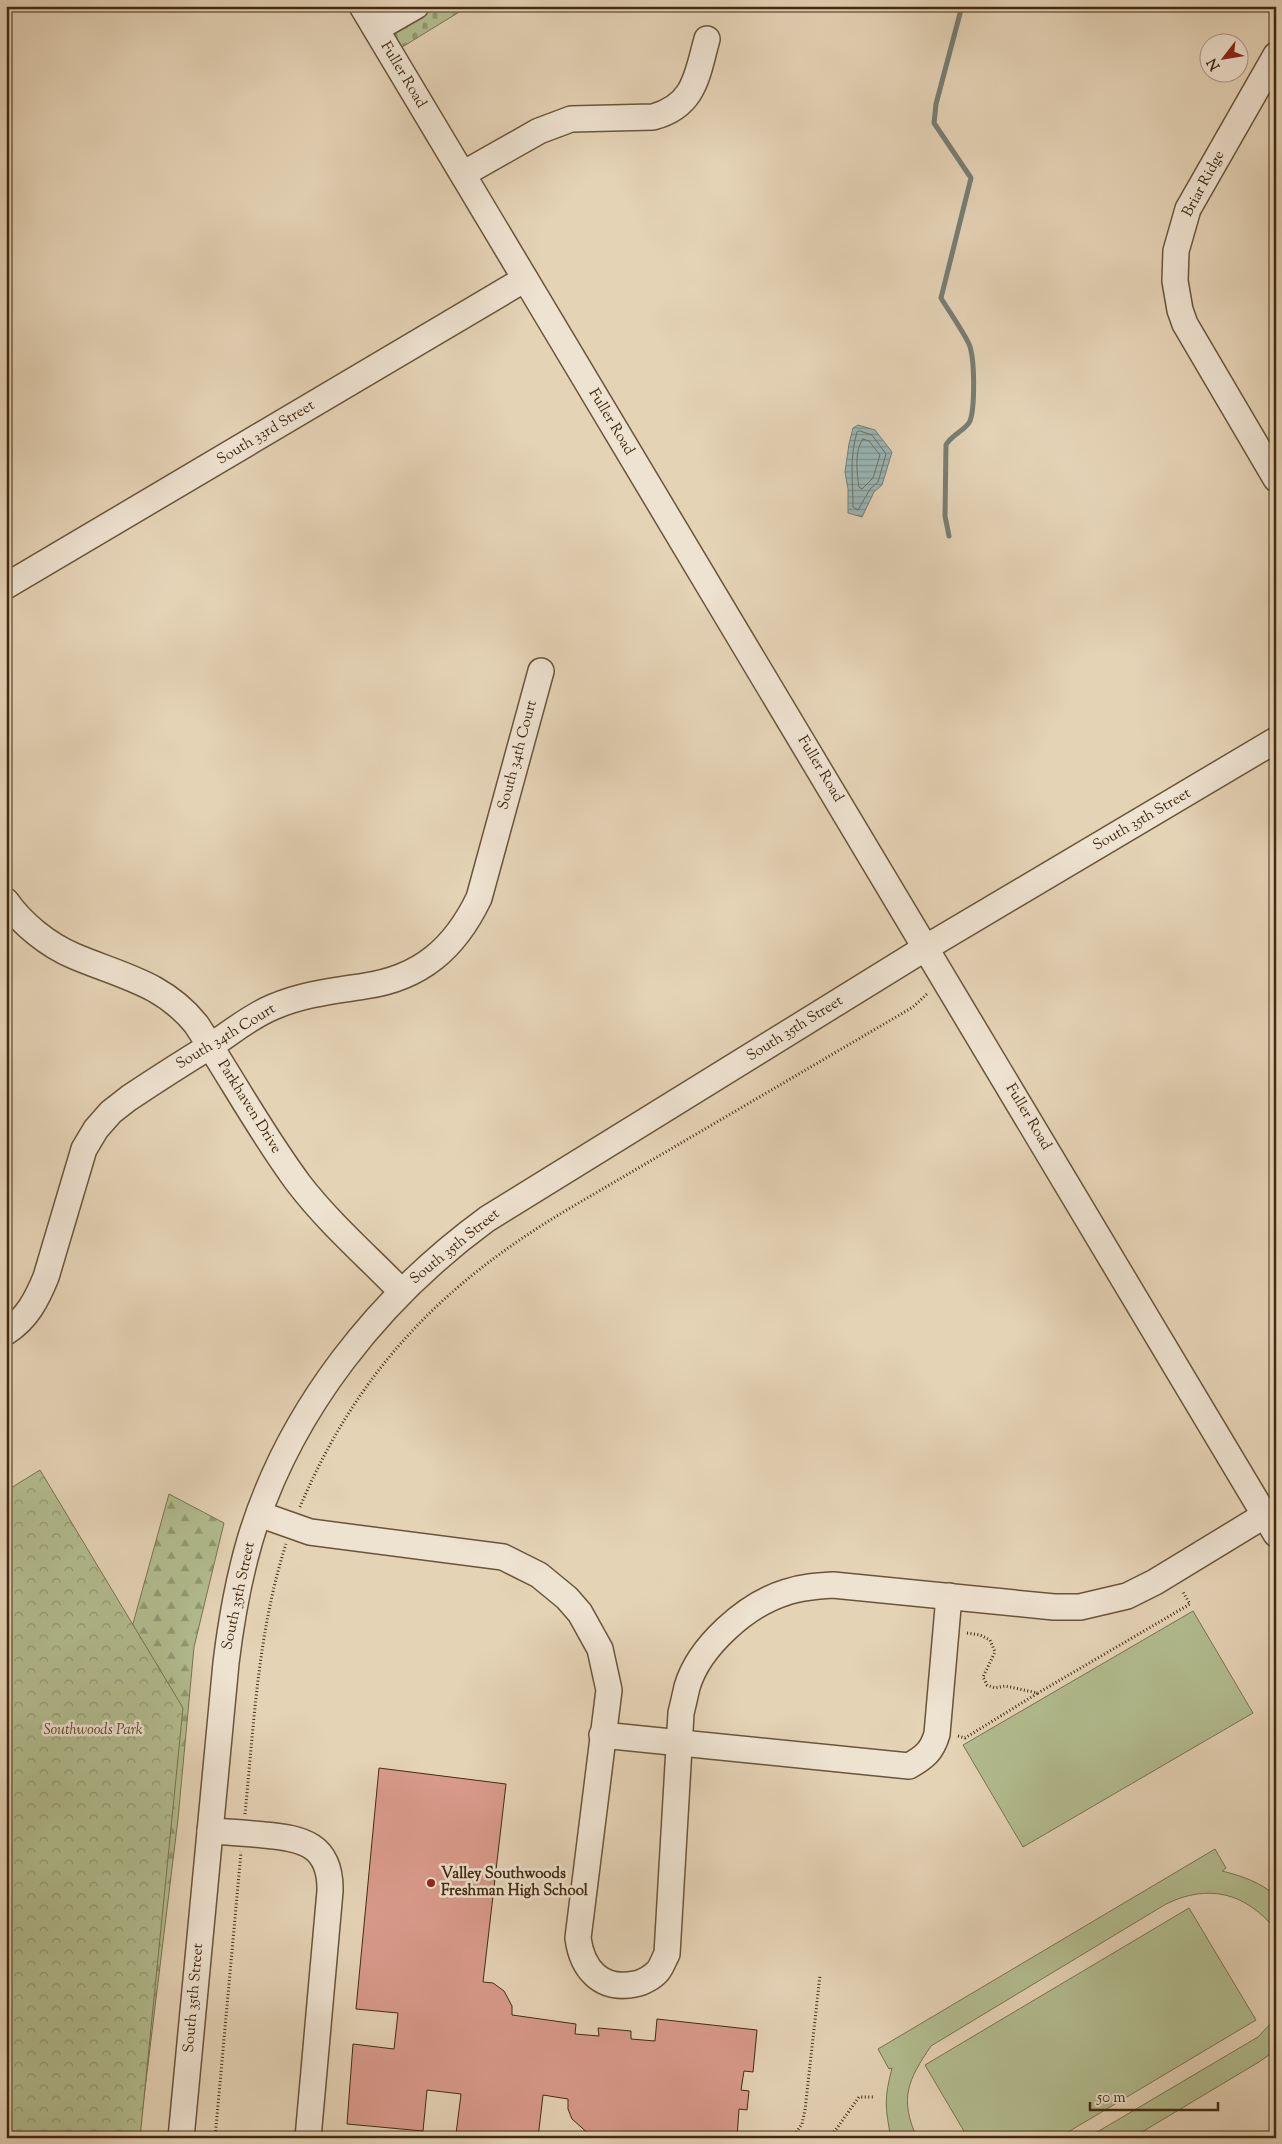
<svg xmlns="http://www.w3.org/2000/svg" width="1282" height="2144" font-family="'Sorts Mill Goudy',serif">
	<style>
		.forest { fill: url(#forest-firs); stroke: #7a7450 }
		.cemetery { fill: url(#cemetery-stones); stroke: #7a7450 }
		.park { fill: url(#park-crowns); stroke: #7a7450 }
		.pitch { fill: #b2bd90; stroke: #7a7450 }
		.water { fill: url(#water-rules); stroke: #767e75 }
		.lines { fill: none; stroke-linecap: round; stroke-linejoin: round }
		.shore { stroke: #6d7064; stroke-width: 1 }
		.stream { stroke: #767e75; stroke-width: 5 }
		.building { fill: #d99a8b; stroke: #412b11 }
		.minor-casing { stroke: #6a553a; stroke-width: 28 }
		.path { stroke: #412b11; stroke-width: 3; stroke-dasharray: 1 2.5; stroke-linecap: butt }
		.minor { stroke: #eee2d0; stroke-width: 25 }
		.poi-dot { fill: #8f2418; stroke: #eee2d0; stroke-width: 2 }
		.labels { text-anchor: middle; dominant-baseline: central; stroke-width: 5; stroke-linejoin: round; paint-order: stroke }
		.street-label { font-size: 15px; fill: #412b11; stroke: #eee2d0 }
		.park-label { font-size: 15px; font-style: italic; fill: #58482a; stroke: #eee2d0 }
		.poi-label { font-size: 15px; font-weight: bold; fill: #412b11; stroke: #eee2d0; text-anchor: start }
	</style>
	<defs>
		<pattern id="forest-firs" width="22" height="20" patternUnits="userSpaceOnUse" patternTransform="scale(1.25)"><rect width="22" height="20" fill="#b2bd90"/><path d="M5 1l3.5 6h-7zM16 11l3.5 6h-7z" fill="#929a74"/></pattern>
		<pattern id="cemetery-stones" width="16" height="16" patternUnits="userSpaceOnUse" patternTransform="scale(1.25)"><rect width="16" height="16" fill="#b2bd90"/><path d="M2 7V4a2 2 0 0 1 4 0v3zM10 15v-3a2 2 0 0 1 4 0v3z" fill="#929a74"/></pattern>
		<pattern id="park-crowns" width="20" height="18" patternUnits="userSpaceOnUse" patternTransform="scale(1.25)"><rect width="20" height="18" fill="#b2bd90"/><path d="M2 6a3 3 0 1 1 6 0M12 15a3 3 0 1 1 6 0" fill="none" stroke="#929a74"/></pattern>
		<pattern id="water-rules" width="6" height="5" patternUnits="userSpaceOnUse" patternTransform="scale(1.25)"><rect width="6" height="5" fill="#99b6b7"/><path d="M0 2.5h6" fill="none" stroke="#7e9493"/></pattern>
	</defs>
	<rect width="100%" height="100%" fill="#e5d3b6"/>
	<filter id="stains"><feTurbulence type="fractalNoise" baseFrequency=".004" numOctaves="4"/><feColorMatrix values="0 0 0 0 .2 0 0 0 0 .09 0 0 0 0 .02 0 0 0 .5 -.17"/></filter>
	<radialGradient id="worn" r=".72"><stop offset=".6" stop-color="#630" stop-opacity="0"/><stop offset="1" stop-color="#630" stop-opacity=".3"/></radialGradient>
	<path class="forest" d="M169 1494 224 1523 194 1647 178 1819 139 2138H6L124 1656Z"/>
	<path class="cemetery" d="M373 6H469L399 49Z"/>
	<path class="park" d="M40 1470 183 1708 140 2138H6V1491Z"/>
	<g class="pitch">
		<path d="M1193 1611 1253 1713 1023 1847 963 1745Z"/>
		<path d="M1215 1849 1226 1868 1222 1871C1242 1876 1260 1882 1276 1896V1930C1246 1893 1209 1883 1166 1904L931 2046C908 2080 899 2098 917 2138H891C885 2107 884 2099 892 2068L889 2069 878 2049Z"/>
		<path d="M1189 1908 1256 2020 1058 2138H968L925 2065Z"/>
		<path d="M1276 2014V2050L1259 2062 1132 2138H1087L1258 2037 1272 2022Z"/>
	</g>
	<path class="water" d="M858 425 875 430 892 452 882 485 874 492 862 517 848 513V489L845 472 849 444 853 428Z"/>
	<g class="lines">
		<g class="shore">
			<path d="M860 431 872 435 886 454 878 482 870 489 858 510 853 507C853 480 849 460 857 432Z"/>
			<path d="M863 439 869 441 880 455 873 478 862 489 859 487C857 474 854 450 863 439Z"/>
		</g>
		<path class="stream" d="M949 536 945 516 946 445C951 435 966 430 970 421 975 407 975 358 969 344 961 328 950 313 941 298L971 178 934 123 936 104 962 6"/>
	</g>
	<path class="building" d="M379 1768 506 1784 483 1982 493 1983 504 1991 512 2006V2015L576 2024 575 2034 599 2036 598 2028 631 2031V2039L655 2041 657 2019 757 2030 753 2072 744 2071 741 2090 749 2091 747 2110 739 2109 737 2138H598L590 2135 572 2119 568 2109V2099L543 2095 538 2138H493L456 2134 461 2094 427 2090 423 2131 347 2124 353 2044 394 2049 398 2013 356 2009Z"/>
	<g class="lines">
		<g class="minor-casing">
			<g id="minor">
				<path d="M362 6 1276 1534"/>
				<path d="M376 29 416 6"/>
				<path d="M1276 55 1188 209 1176 251 1175 281 1180 310 1185 324 1276 479"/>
				<path d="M463 174 539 131 571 119 653 117C695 106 697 75 707 39"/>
				<path d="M6 586 525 279"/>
				<path d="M6 901C22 924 48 945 74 956 121 976 163 983 196 1024 231 1077 261 1133 299 1184 329 1223 367 1256 401 1291"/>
				<path d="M6 1332C27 1319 37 1299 46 1277L84 1149 96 1129 111 1112 129 1098C156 1080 184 1062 212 1045 232 1032 251 1016 273 1007 303 994 333 991 365 986 421 978 455 948 479 898L541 671"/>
				<path d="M259 1514 310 1532 503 1557 539 1575 567 1598 580 1613 600 1649 609 1690 578 1938C582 1969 601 1991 635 1984 642 1983 653 1977 658 1971 662 1966 664 1959 667 1954L681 1713C683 1705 685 1696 687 1687 699 1646 747 1604 787 1592 802 1587 817 1586 833 1585L1054 1607H1080L1127 1596 1155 1582 1265 1515"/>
				<path d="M602 1735 909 1766C925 1757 932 1751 937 1734L949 1596"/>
				<path d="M210 1831C228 1832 246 1833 264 1835 303 1838 331 1845 330 1891L308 2138"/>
				<path d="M181 2138 226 1663C231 1622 238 1581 250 1540 289 1410 379 1298 487 1219L927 947 1276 740"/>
			</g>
		</g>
		<g class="path">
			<path d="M300 1507C357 1372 440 1286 565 1211L913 1007 927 994"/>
			<path d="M967 1633 980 1635 990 1640 995 1652 983 1677 987 1685 995 1688 1005 1686 1038 1693 1190 1604 1183 1592"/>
			<path d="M958 1736 965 1738 1038 1693"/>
			<path d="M245 1814C254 1723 258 1631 286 1544"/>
			<path d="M215 2138 241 1852"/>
			<path d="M792 2138 802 2124 805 2110 820 1975"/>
			<path d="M830 2138 859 2097H874"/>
		</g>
		<use href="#minor" class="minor"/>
	</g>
	<circle class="poi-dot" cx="431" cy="1883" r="5"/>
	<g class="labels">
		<g class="street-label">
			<text transform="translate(403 75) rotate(59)">Fuller Road</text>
			<text transform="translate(1204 184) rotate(-62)">Briar Ridge</text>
			<text transform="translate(611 422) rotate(59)">Fuller Road</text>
			<text transform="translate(266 433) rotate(-31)">South 33rd Street</text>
			<text transform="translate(518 755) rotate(-75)">South 34th Court</text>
			<text transform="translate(820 769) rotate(59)">Fuller Road</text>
			<text transform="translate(1142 820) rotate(-30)">South 35th Street</text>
			<text transform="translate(795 1029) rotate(-32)">South 35th Street</text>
			<text transform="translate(226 1037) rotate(-31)">South 34th Court</text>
			<text transform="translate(249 1107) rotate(58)">Parkhaven Drive</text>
			<text transform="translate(1028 1117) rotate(59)">Fuller Road</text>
			<text transform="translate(455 1247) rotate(-39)">South 35th Street</text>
			<text transform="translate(239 1596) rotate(-78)">South 35th Street</text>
			<text transform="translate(194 1998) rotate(-85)">South 35th Street</text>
		</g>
		<g class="park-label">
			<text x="93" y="1730">Southwoods Park</text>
		</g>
		<g class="poi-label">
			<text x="441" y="1874">Valley Southwoods<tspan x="441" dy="17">Freshman High School</tspan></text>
		</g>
	</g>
	<rect width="1282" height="2144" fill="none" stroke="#e5d3b6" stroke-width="25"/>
	<rect x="8" y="8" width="1267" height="2129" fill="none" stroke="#412b11" stroke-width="2.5"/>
	<rect x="12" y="12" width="1257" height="2119" fill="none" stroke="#412b11"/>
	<g transform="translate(1224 58) rotate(239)"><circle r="24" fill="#eee2d0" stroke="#a99984"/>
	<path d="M0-4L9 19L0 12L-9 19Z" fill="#8f2418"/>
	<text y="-8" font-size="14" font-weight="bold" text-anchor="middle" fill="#412b11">N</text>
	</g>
	<path d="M1090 2102v8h128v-8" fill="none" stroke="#412b11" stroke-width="2.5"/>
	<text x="1097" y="2102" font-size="15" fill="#412b11" stroke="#eee2d0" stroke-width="4" paint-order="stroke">50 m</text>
	<rect width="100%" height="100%" filter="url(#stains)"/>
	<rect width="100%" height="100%" fill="url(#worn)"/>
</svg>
